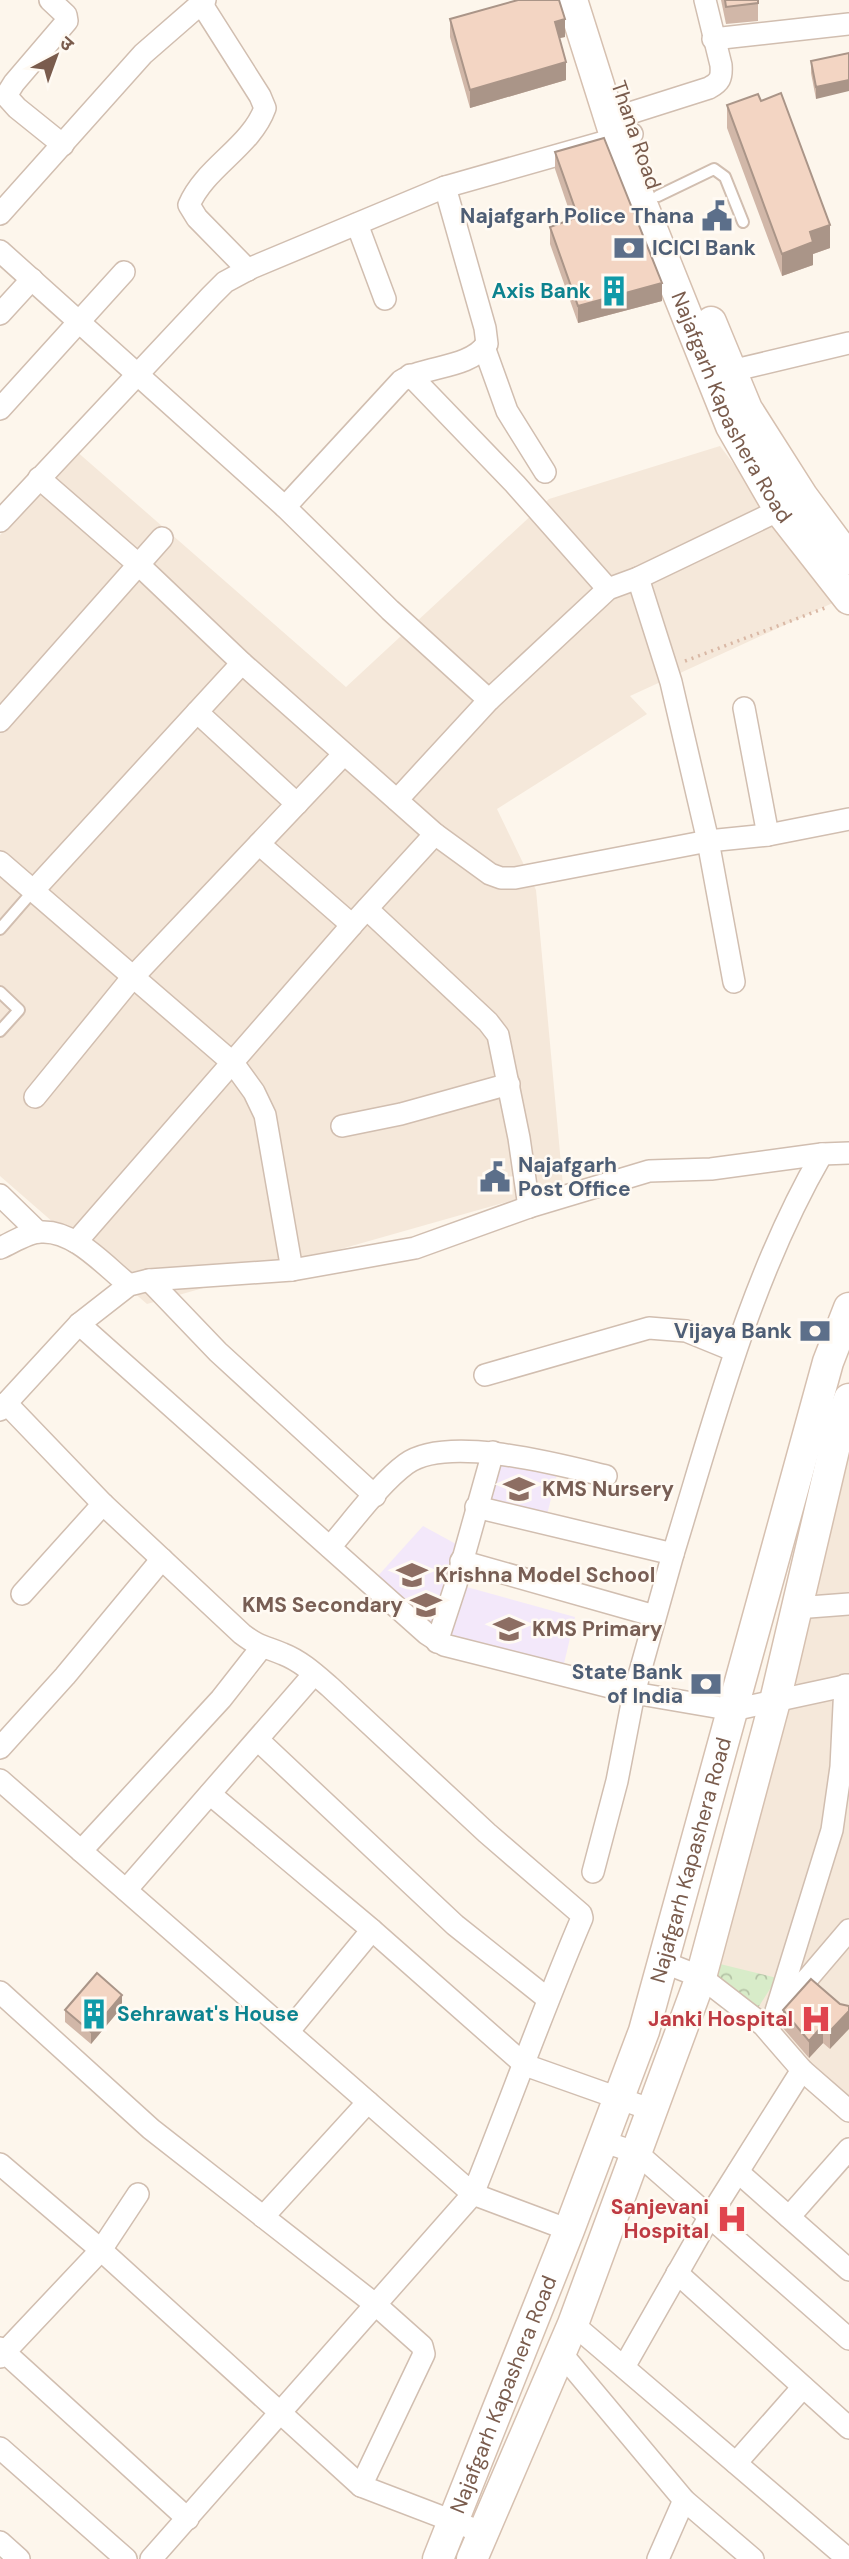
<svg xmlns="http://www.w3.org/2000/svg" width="849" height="2559" font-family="'DM Sans','Noto Sans Devanagari',sans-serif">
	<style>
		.residential { fill: #f5e8da }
		.education { fill: #f3e8fa }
		.park { fill: url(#park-crowns) }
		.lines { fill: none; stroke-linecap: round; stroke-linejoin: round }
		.service-casing { stroke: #d1beb0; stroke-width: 14 }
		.minor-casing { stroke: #d1beb0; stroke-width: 24 }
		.secondary-casing { stroke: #d6c0b0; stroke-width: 33 }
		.path { stroke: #d9b8a5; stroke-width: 3.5; stroke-dasharray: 2 5; stroke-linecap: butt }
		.service { stroke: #fff; stroke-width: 10 }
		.minor { stroke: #fff; stroke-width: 21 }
		.secondary { stroke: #fff; stroke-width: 30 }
		.wall { fill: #d1b7a8 }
		.shaded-wall { fill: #aa9588 }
		.building { fill: #f3d5c3; stroke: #aa9588; stroke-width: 2 }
		.labels { text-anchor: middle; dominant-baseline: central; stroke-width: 5; stroke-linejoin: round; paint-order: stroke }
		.street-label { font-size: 21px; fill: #7a5c4d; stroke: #fffaf3 }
		.service-label { font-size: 21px; font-weight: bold; fill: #4e5e75; stroke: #fffaf3; text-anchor: end }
		.culture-label { font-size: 21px; font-weight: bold; fill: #0d838f; stroke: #fffaf3; text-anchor: end }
		.education-label { font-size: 21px; font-weight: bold; fill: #785e54; stroke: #fffaf3; text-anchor: start }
		.health-label { font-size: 21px; font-weight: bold; fill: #be3a42; stroke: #fffaf3; text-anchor: end }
	</style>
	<defs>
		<pattern id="park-crowns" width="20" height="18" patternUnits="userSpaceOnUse" patternTransform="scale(1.75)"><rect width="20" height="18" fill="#d8ecc9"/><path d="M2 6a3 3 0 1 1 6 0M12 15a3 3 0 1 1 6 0" fill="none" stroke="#b4c2a5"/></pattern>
	</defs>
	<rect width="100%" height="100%" fill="#fdf6ec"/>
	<g class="residential">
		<path d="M720 446 837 601 630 696 647 714 497 809 536 890 563 1186 147 1304 0 1176V535L75 450 346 687 549 499Z"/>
		<path d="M849 1433V2109L711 1983Z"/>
	</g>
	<g class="education">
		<path d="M497 1453 557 1474 546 1519 481 1503Z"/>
		<path d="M423 1526 456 1544 439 1632 377 1577Z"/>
		<path d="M456 1584 575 1617 562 1672 443 1641Z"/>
	</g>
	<path class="park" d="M716 1963 777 1978 754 2014 711 1983Z"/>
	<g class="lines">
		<g class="service-casing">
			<g id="service">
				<path d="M658 196 714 169 725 177 743 222"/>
				<path d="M0 929 33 891"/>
				<path d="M0 992 19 1010 0 1031"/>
			</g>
		</g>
		<g class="minor-casing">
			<g id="minor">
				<path d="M50 0 66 15 67 21 14 83 9 91 8 98 17 108 63 145"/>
				<path d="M201 3 260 96 265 108C251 147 205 167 189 205L197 218 248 270"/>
				<path d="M713 39 849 24"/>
				<path d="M627 114 709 88C720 82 722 78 721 65L705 0"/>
				<path d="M0 214 143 54 205 0"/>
				<path d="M357 224 385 299"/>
				<path d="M0 251 285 507 390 610 489 700"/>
				<path d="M0 314 32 279"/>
				<path d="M484 347 507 411 545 472"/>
				<path d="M731 371 849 343"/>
				<path d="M410 375 515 484 608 589"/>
				<path d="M0 409 124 272"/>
				<path d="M39 478 139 565 242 663 435 834 490 874 501 878H515L708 841 768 835 849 819"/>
				<path d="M285 507 401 381C427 365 468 369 487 344L485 328 445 187"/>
				<path d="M0 521 211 296 225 282 251 268 445 187 632 134"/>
				<path d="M638 578 671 682 708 841 734 982"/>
				<path d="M744 708 768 835"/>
				<path d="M197 712 297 804"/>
				<path d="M0 721 162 538"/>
				<path d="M397 800 489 700 608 589 638 578 790 505"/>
				<path d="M259 844 352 925"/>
				<path d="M0 862 233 1063 254 1092 265 1115 292 1270"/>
				<path d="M33 891 242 663"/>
				<path d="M367 909 488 1022 498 1035 519 1138 529 1207"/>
				<path d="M35 1097 132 978 344 754"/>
				<path d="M342 1126 401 1114 509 1084"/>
				<path d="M0 1195 38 1232"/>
				<path d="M76 1242 352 925 435 834"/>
				<path d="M0 1248C12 1243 28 1232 41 1232 74 1230 104 1265 129 1285"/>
				<path d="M149 1280 218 1352 375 1496"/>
				<path d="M79 1324 427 1634 444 1645 634 1693 733 1710 849 1685"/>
				<path d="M485 1375 649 1328 686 1331 735 1351"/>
				<path d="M0 1410 79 1324 129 1285 149 1280 292 1270 415 1248 529 1207 649 1171 711 1169 822 1154 849 1153"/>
				<path d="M476 1507 673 1554 634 1693 617 1781 593 1872"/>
				<path d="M330 1547C352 1522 380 1483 406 1464 447 1434 560 1465 606 1476"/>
				<path d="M673 1554C715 1418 750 1278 822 1154"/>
				<path d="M461 1561 655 1616"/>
				<path d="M22 1594 103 1504"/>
				<path d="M796 1608 849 1604"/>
				<path d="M437 1642 456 1584 493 1452"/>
				<path d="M258 1740 455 1925 548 1999"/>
				<path d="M0 1748 65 1676 162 1559"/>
				<path d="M0 1780 473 2194C510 2102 543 2009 582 1918L581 1914 487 1833 330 1687C316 1675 301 1661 283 1654 264 1646 259 1647 242 1634L103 1504 6 1403"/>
				<path d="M210 1794 372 1930 525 2065 652 2110"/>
				<path d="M81 1851 221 1699 261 1648"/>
				<path d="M126 1890 314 1674"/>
				<path d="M663 1962 701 1977 763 2025 802 2070 849 2111"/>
				<path d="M0 1992 151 2129 376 2305 422 2346 424 2354 361 2486"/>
				<path d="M778 2009 809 1977 849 1930"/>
				<path d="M776 2011 832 1830 841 1767 845 1685"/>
				<path d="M288 2032 372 1930"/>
				<path d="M602 2141 637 2153 849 2339"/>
				<path d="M0 2164 101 2250 361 2486 484 2533"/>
				<path d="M738 2172 849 2270"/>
				<path d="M263 2217 368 2102"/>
				<path d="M789 2217 849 2149"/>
				<path d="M677 2273 849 2428"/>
				<path d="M573 2324 848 2559"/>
				<path d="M0 2348 188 2519"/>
				<path d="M561 2353 684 2500 753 2559"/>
				<path d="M0 2357 101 2250 138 2194"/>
				<path d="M624 2367 710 2216 802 2070"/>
				<path d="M0 2448 126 2559"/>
				<path d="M736 2463 803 2387"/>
				<path d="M0 2542 19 2559"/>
				<path d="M151 2559 473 2194 569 2230"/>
				<path d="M658 2559 684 2500"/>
			</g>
		</g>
		<g class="secondary-casing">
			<g id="secondary">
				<path id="s1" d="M572 0 616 139 731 426 780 511 849 599"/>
				<path d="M711 322 747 409 803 497 849 559"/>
				<path id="s2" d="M438 2559 569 2230 644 2031 828 1362 849 1308"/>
				<path d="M472 2559 573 2324 701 1977 775 1701 841 1420 849 1399"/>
			</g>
		</g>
		<path class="path" d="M685 661 825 608"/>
		<use href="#service" class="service"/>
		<use href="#minor" class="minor"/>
		<use href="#secondary" class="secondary"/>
	</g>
	<g class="wall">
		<path d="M721 0H758V21L726 24Z"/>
		<path d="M450 19 565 37 559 38 566 80 470 108 450 37Z"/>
		<path d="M849 53 816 99 811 73V61Z"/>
		<path d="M761 101 830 248 813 254V265L782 276 727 128V105Z"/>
		<path d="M555 152 662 301 578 323 550 244V227L572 219 555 169Z"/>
		<path d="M840 2004 830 2049 823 2043 809 2058 783 2028V2010Z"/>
		<path d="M122 2007 91 2044 65 2022V2010Z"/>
	</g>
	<g class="shaded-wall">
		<path d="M565 19V37L555 39V22Z"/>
		<path d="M566 62V80L470 108V90Z"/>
		<path d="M849 80V91L816 99V87Z"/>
		<path d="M830 225V248L813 254V265L782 276V254L810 232Z"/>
		<path d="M662 283V301L578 323V306Z"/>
		<path d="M122 1995V2007L91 2044V2032Z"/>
		<path d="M849 2011V2029L830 2049V2031Z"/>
		<path d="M823 2025V2043L809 2058V2041Z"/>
	</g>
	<g class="building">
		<path d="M518 0H559L565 19 555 22 566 62 470 90 450 19Z"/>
		<path d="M725 0H758V3L726 7Z"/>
		<path d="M849 53V80L816 87 811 61Z"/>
		<path d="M781 93 830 225 810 232 813 242 782 254 727 105 758 94 761 101Z"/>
		<path d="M604 138 662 283 578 306 550 227 578 217 555 152Z"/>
		<path d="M97 1973 122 1995 91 2032 65 2010Z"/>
		<path d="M811 1979 840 2004 849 2006V2011L830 2031 823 2025 809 2041 783 2010Z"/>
	</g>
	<defs>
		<g id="civic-bare" transform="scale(2.415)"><path d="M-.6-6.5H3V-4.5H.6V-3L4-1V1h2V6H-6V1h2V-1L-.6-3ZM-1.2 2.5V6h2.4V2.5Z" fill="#5c6f8a" stroke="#fffaf3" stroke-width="2.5" paint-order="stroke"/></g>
		<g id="bank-bare" transform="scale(2.415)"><path d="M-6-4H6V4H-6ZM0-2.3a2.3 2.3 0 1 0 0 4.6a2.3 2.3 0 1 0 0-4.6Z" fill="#5c6f8a" stroke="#fffaf3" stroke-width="2.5" paint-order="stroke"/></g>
		<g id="building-bare" transform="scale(2.415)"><path d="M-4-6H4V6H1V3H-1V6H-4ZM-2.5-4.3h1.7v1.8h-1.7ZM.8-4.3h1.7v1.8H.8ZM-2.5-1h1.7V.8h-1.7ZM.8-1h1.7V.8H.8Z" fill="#0f9aa8" stroke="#fffaf3" stroke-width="2.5" paint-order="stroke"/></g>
		<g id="school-bare" transform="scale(2.415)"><path d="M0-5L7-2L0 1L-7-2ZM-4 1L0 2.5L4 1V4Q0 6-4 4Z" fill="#8d6e63" stroke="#fffaf3" stroke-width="2.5" paint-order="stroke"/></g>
		<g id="hospital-bare" transform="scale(2.415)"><path d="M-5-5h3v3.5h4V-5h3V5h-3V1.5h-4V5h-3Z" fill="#e0444e" stroke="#fffaf3" stroke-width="2.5" paint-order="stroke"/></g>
	</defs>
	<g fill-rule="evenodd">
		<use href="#civic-bare" x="717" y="216"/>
		<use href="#bank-bare" x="629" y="248"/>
		<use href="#building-bare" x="614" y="291"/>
		<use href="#civic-bare" x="495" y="1177"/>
		<use href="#bank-bare" x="815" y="1331"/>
		<use href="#school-bare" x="519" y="1489"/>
		<use href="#school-bare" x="412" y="1575"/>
		<use href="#school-bare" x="426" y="1605"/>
		<use href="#school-bare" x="509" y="1629"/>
		<use href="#bank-bare" x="706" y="1684"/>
		<use href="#building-bare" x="94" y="2014"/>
		<use href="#hospital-bare" x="816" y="2019"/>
		<use href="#hospital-bare" x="732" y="2219"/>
	</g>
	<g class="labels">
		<g class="street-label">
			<text transform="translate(636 135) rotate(71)">Thana Road</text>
			<text stroke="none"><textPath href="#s1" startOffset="438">Najafgarh Kapashera Road</textPath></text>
			<text stroke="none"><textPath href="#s2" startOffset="744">Najafgarh Kapashera Road</textPath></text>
			<text stroke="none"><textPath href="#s2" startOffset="177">Najafgarh Kapashera Road</textPath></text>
		</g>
		<g class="service-label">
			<text x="694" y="216">Najafgarh Police Thana</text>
			<text x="652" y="248" text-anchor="start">ICICI Bank</text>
			<text x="518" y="1165" text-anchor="start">Najafgarh<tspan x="518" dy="24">Post Office</tspan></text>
			<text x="792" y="1331">Vijaya Bank</text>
			<text x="683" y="1672">State Bank<tspan x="683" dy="24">of India</tspan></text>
		</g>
		<g class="culture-label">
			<text x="591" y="291">Axis Bank</text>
			<text x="117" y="2014" text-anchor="start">Sehrawat's House</text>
		</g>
		<g class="education-label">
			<text x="542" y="1489">KMS Nursery</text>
			<text x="435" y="1575">Krishna Model School</text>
			<text x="403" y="1605" text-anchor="end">KMS Secondary</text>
			<text x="532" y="1629">KMS Primary</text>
		</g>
		<g class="health-label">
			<text x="793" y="2019">Janki Hospital</text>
			<text x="709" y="2207">Sanjevani<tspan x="709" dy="24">Hospital</tspan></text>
		</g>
	</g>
	<g transform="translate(56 56) rotate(41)" stroke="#fffaf3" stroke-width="5" paint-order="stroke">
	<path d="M0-5L12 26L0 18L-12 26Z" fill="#7a5c4d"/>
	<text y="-10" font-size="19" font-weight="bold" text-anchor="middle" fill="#7a5c4d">उ</text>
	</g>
</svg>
